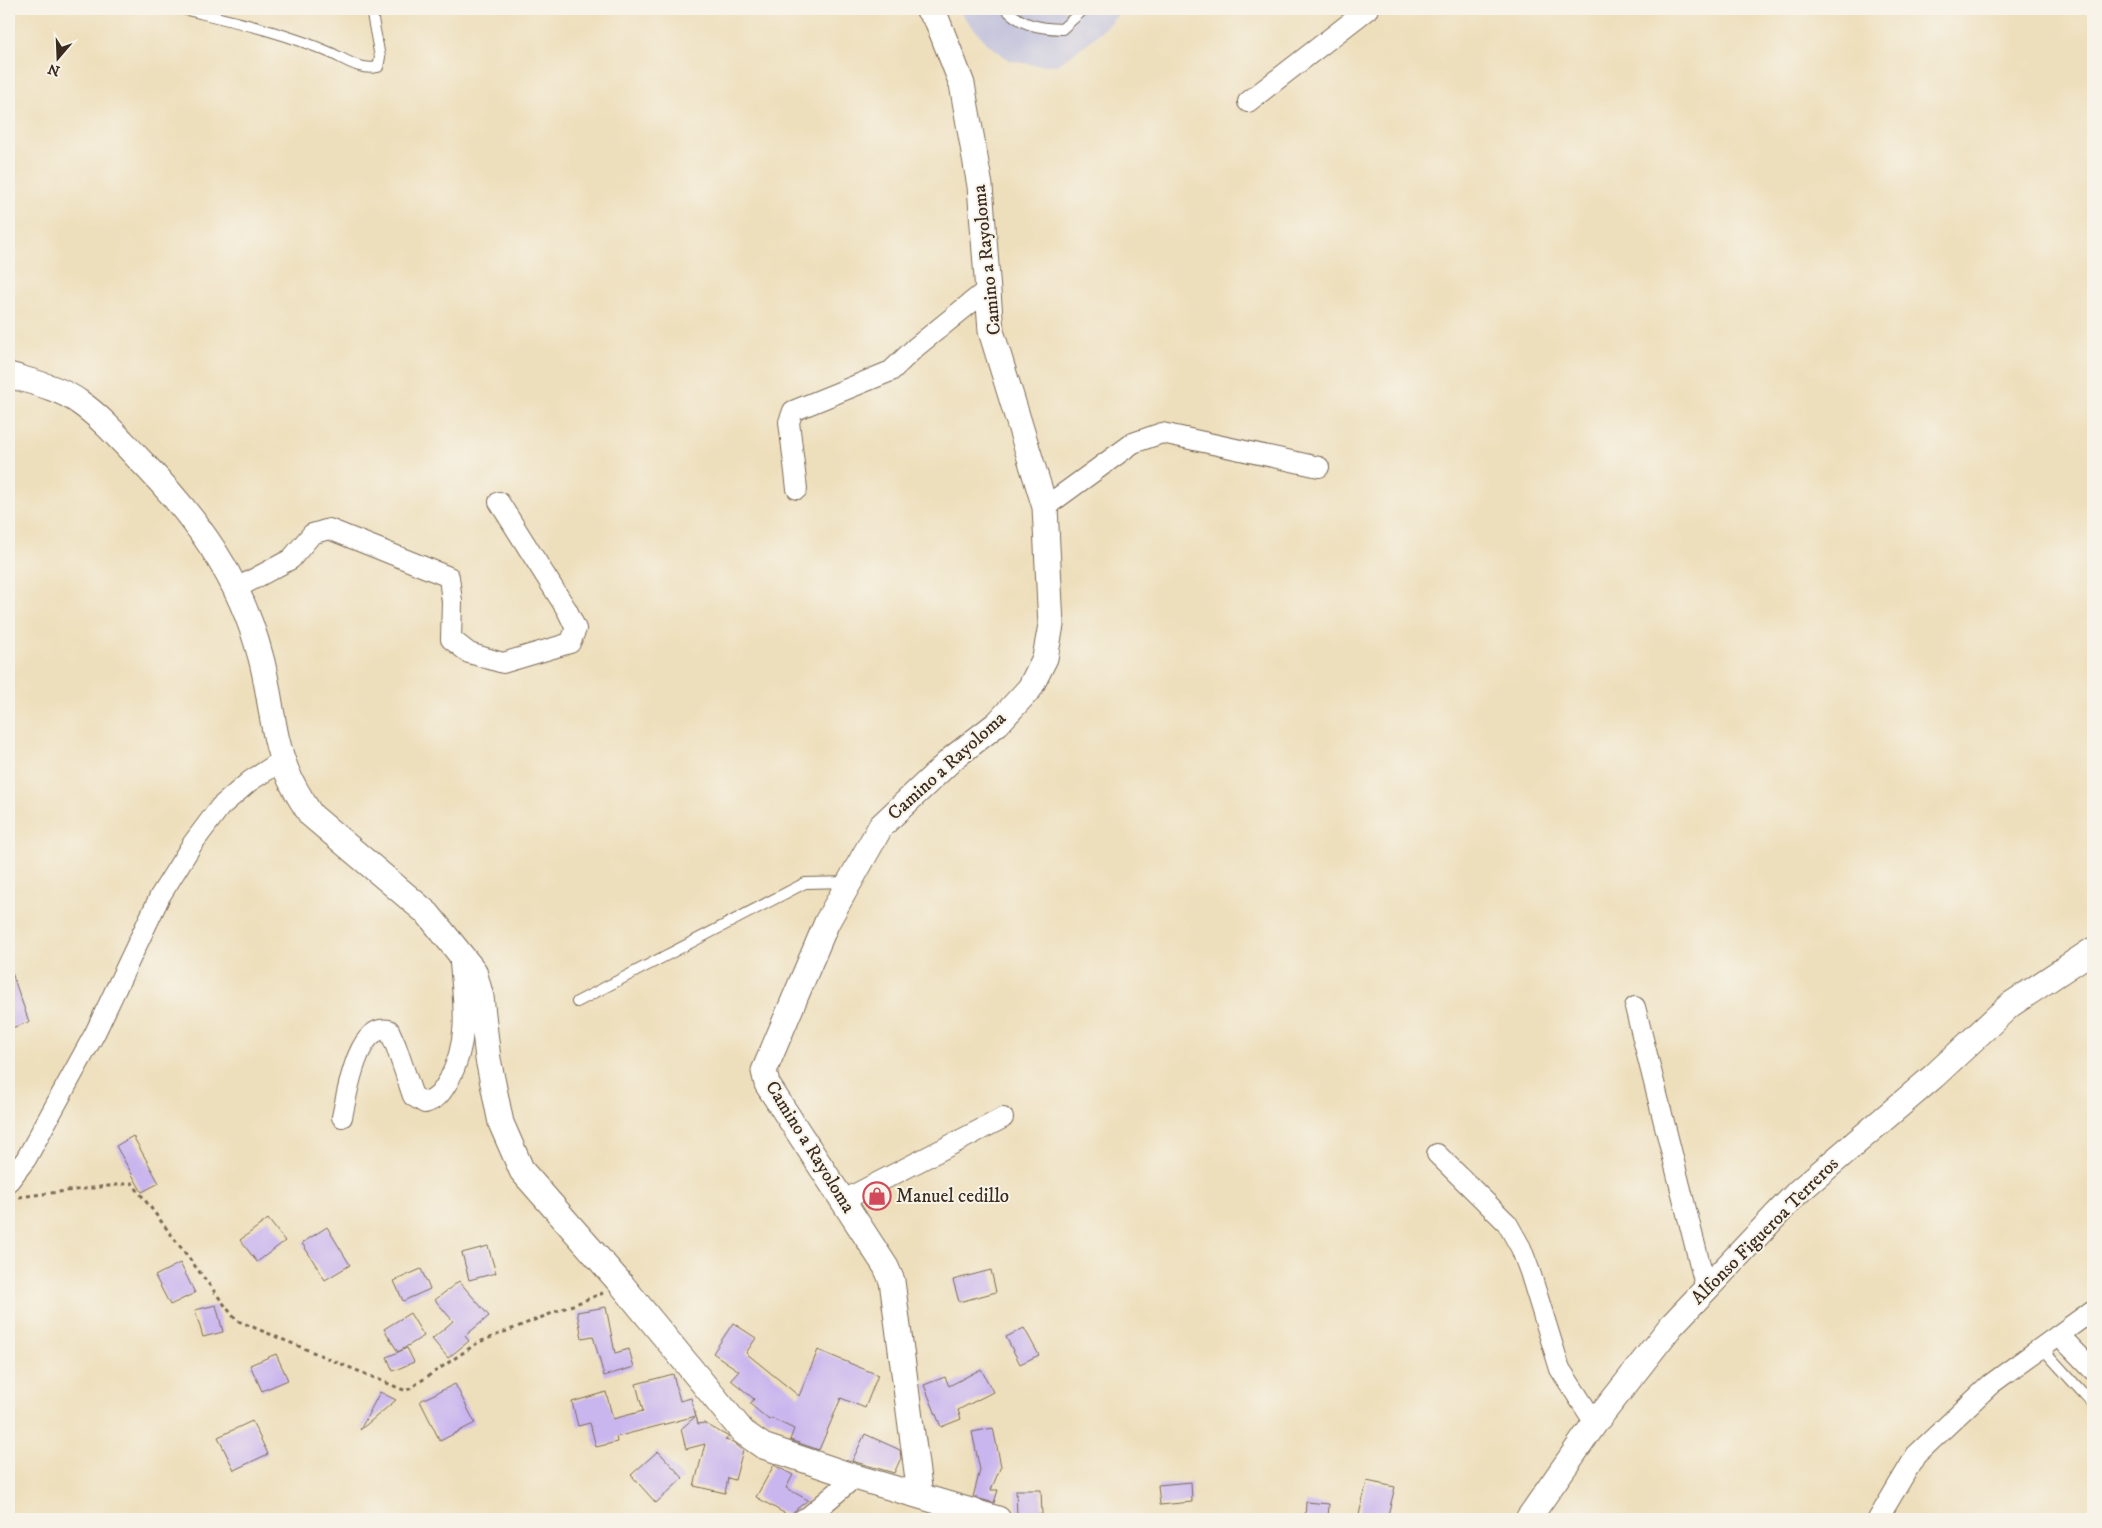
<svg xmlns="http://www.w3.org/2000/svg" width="2102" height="1528" font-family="'IM FELL DW Pica',serif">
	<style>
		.industrial { fill: #c2c2dc }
		.building { fill: #cab6ee }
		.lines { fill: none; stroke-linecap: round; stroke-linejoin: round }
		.service-casing { stroke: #7a6955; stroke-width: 12 }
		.minor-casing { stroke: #7a6955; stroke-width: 22 }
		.tertiary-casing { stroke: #7a6955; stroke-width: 27 }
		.path { stroke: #7a6955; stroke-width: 3; stroke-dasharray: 4 4; stroke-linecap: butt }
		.service { stroke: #fff; stroke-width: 10 }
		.minor { stroke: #fff; stroke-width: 20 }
		.tertiary { stroke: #fff; stroke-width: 25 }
		.labels { text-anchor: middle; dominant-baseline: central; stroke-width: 4; stroke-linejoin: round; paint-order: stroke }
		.street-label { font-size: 19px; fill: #3b2a1e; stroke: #f7f3e8 }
		.poi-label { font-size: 19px; fill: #3b2a1e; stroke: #f7f3e8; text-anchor: start }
	</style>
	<rect width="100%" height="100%" fill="#f7f3e8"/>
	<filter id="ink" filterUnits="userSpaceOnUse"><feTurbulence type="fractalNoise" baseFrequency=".02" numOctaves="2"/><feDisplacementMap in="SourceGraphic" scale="10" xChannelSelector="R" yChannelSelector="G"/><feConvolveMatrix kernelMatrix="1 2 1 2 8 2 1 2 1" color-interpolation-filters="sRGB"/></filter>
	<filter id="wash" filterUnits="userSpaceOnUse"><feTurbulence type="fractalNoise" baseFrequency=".0096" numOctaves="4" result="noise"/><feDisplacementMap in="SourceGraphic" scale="20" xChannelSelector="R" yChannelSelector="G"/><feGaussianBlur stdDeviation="1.12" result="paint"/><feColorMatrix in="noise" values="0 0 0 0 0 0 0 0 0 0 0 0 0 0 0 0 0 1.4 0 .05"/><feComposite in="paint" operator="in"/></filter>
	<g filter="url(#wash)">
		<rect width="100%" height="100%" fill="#eedfbc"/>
		<path class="industrial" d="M957 9H1124L1093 39 1057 65H1034L1009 60 987 43Z"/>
		<g id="blocks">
			<g class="building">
				<path d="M11 970 29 1022 9 1029V971Z"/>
				<path d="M133 1136 159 1183 142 1192 116 1146Z"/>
				<path d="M268 1219 285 1241 257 1262 240 1240Z"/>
				<path d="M327 1227 350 1265 325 1280 302 1243Z"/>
				<path d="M488 1246 496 1273 469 1280 462 1253Z"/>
				<path d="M180 1263 195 1293 170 1305 155 1276Z"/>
				<path d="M421 1269 430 1289 403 1301 394 1281Z"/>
				<path d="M991 1270 996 1292 959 1302 953 1280Z"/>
				<path d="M459 1281 489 1316 465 1336 469 1341 448 1358 432 1339 453 1321 435 1300Z"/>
				<path d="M216 1305 223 1332 203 1337 195 1310Z"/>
				<path d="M606 1307 615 1353 629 1349 634 1367 604 1376 593 1336 582 1338 577 1312Z"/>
				<path d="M410 1313 424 1336 398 1352 384 1329Z"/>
				<path d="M733 1323 756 1338 746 1353 799 1396 818 1350 878 1375 865 1408 841 1398 819 1450 790 1440 794 1429 771 1418 769 1420 750 1404 754 1399 731 1380 739 1371 713 1353Z"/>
				<path d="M1024 1328 1039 1355 1020 1364 1006 1337Z"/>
				<path d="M407 1348 414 1362 393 1371 387 1357Z"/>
				<path d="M276 1354 288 1380 262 1391 250 1365Z"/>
				<path d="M981 1369 993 1392 958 1410 961 1419 941 1427 924 1385 945 1377 949 1386Z"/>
				<path d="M673 1374 680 1401 691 1398 698 1424 704 1423 729 1437 725 1440 733 1442 743 1450 735 1480 728 1478 725 1493 694 1486 705 1444 686 1449 681 1429 696 1416 616 1437 617 1442 596 1447 590 1423 578 1426 572 1402 606 1392 613 1419 643 1411 636 1384Z"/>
				<path d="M455 1384 475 1423 440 1441 420 1401Z"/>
				<path d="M380 1392 396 1400 360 1430Z"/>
				<path d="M252 1421 268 1454 234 1470 218 1437Z"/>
				<path d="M993 1428 1001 1466 991 1490H998L994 1503 973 1497 980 1470 972 1432Z"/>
				<path d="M865 1434 900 1450 901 1458 894 1473 852 1461Z"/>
				<path d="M658 1451 683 1478 656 1503 631 1475Z"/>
				<path d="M774 1465 793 1475 786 1488 808 1500 794 1511 791 1517 756 1497Z"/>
				<path d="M1367 1481 1395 1487 1387 1519H1358Z"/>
				<path d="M1191 1482 1192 1502 1160 1505 1158 1485Z"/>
				<path d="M1016 1490H1041L1042 1515H1017Z"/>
				<path d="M1306 1502 1329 1504 1328 1519H1305Z"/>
			</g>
		</g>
	</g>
	<g filter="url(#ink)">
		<use href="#blocks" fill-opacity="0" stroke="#7a6955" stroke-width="1"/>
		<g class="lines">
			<g class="service-casing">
				<g id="service">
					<path d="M183 9C232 21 284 32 331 53 346 60 361 71 378 67L380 57 371 9"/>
					<path d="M1006 9C1023 26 1039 28 1062 29L1084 9"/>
					<path d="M577 1002 805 883 848 882"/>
					<path d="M2042 1348 2093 1404"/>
				</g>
			</g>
			<g class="minor-casing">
				<g id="minor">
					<path d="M1248 102 1368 9"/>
					<path d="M797 489 789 422 793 411 891 371 916 347 989 288"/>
					<path d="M1045 507 1133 443 1162 433 1319 467"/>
					<path d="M237 588 291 559 312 534 329 529 449 577 452 602 451 639 469 653 503 663 570 643 576 629 567 610 499 502"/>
					<path d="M1635 1007 1706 1289"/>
					<path d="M342 1117C347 1095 357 1023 389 1030L396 1046 413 1096 425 1103C438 1099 442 1092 449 1080 472 1036 462 997 459 950"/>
					<path d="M1437 1154 1507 1223 1521 1248 1530 1272 1560 1369 1595 1423"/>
					<path d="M9 1181 26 1159 95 1033 160 896 193 843 220 807 250 781 283 760"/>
					<path d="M842 1201 1003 1118"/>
					<path d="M2060 1336 2093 1370"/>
					<path d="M803 1519 808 1517 855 1477"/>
					<path d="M1878 1519 1916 1455 1991 1384 2093 1310"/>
				</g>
			</g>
			<g class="tertiary-casing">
				<g id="tertiary">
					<path d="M9 375C32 382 60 388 79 402 101 417 119 438 137 457 195 516 240 576 261 658 271 695 272 737 287 772 293 788 302 801 311 815L428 914 474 971 481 997 488 1059 501 1123 522 1171 622 1285 743 1432 763 1446 855 1477 998 1519"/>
					<path d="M920 1495 892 1281 886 1267 767 1084 764 1071 827 922 881 826 953 758 998 723 1030 688 1045 658 1051 625 1045 507 991 331 980 186 962 84 937 20 928 9"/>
					<path d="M1528 1519 1595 1423 1671 1326 1798 1192 1934 1076 2010 1005 2093 950"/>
				</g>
			</g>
			<path class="path" d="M19 1197 132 1183 236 1320 406 1391 479 1342 603 1293"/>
			<use href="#service" class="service"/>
			<use href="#minor" class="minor"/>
			<use href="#tertiary" class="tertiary"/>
		</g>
	</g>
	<defs>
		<g id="shop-ring" transform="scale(1.4375)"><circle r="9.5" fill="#f7f3e8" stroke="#d1495b" stroke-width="1.5"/><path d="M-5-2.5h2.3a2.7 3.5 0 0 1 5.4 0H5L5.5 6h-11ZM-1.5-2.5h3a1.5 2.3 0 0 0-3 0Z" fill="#d1495b"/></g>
	</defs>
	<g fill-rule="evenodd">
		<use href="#shop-ring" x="877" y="1196"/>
	</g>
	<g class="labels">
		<g class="street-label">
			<text transform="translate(987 260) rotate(-96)">Camino a Rayoloma</text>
			<text transform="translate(947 766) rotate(-42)">Camino a Rayoloma</text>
			<text transform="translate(810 1147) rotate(58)">Camino a Rayoloma</text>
			<text transform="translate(1765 1231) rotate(-45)">Alfonso Figueroa Terreros</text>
		</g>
		<g class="poi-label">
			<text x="896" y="1196">Manuel cedillo</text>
		</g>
	</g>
	<rect width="2102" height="1528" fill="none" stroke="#f7f3e8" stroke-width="30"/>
	<g transform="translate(58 58) rotate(199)" stroke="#f7f3e8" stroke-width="4" paint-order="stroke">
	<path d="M0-4L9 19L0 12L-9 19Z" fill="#3b2a1e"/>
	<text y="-8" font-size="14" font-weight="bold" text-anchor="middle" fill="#3b2a1e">N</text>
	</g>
</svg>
